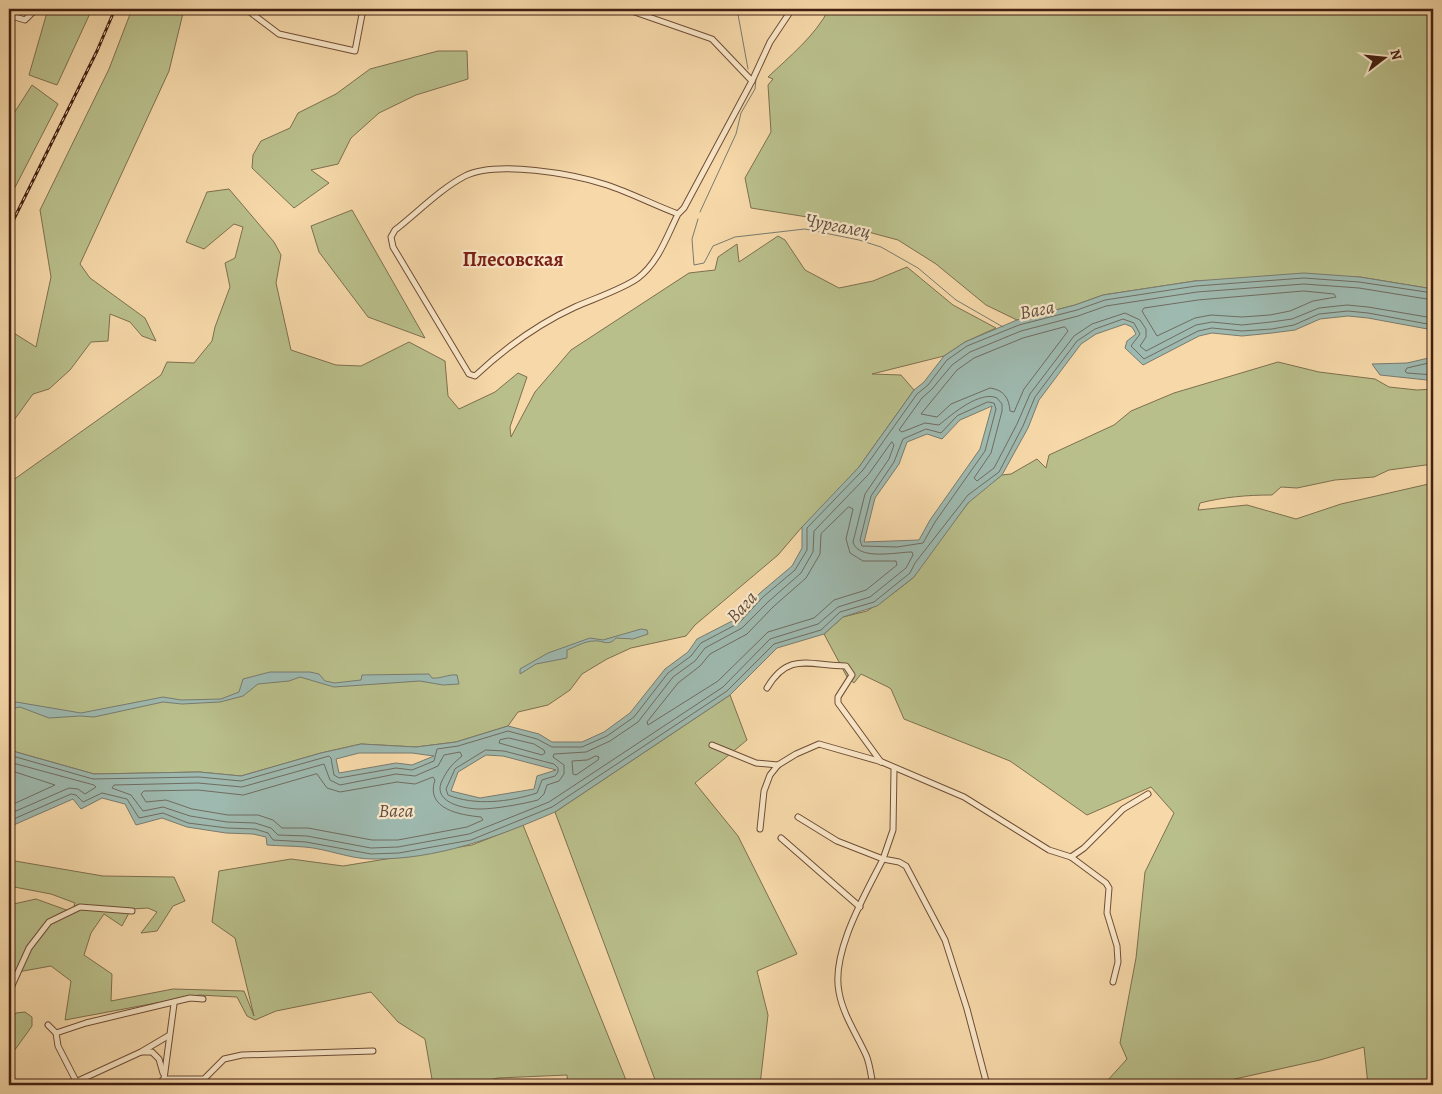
<svg xmlns="http://www.w3.org/2000/svg" width="1442" height="1094" font-family="Alegreya,serif">
	<style>
		.green { fill: #b9bf8b; stroke: #7e6f4e }
		.water { fill: #9eb9af; stroke: #797b70; fill-rule: evenodd }
		.lines { fill: none; stroke-linecap: round; stroke-linejoin: round }
		.shore { stroke: #706c60; stroke-width: 1 }
		.stream { stroke: #797b70; stroke-width: 1 }
		.street-casing { stroke: #6f4d37; stroke-width: 7 }
		.street { stroke: #f9e6c7; stroke-width: 5 }
		.rail-casing { stroke: #421f11; stroke-width: 3 }
		.rail { stroke: #f9e6c7; stroke-width: 1; stroke-dasharray: 4; stroke-linecap: butt }
		.labels { text-anchor: middle; dominant-baseline: central; stroke-width: 4.5; stroke-linejoin: round; paint-order: stroke }
		.water-label { font-size: 19px; font-style: italic; fill: #5e4d40; stroke: #f9e6c7 }
		.quarter-label { font-size: 20px; font-weight: bold; fill: #7a1f14; stroke: #f9e6c7 }
	</style>
	<rect width="100%" height="100%" fill="#f6d8a9"/>
	<filter id="stains"><feTurbulence type="fractalNoise" baseFrequency=".004" numOctaves="4"/><feColorMatrix values="0 0 0 0 .2 0 0 0 0 .09 0 0 0 0 .02 0 0 0 .5 -.17"/></filter>
	<radialGradient id="worn" r=".72"><stop offset=".6" stop-color="#630" stop-opacity="0"/><stop offset="1" stop-color="#630" stop-opacity=".3"/></radialGradient>
	<g class="green">
		<path d="M48 9H92L57 85 29 75Z"/>
		<path d="M132 9H184L169 71 80 264 90 278 145 318 156 341 142 336 130 322 110 314 108 341 91 342 70 370 49 389 33 394 9 427V330L36 347 51 277 40 210 109 69Z"/>
		<path d="M829 9H1433V289L1360 277 1195 281 1103 295 1075 305 1017 320 986 305 936 264 898 240 820 219 751 208 745 178 771 132 768 85 773 79 768 77C790 56 815 36 829 9Z"/>
		<path d="M438 51H467L468 79 416 95 379 113 351 138 338 164 311 170 329 183 294 208 252 168 253 155 261 141 290 128 298 113 336 94 370 69Z"/>
		<path d="M32 85 58 104 9 199V121Z"/>
		<path d="M229 189 274 242 281 255 276 283 291 350 336 365 361 366 409 342 445 361 448 396 459 409 495 392 518 373 527 377 510 427 511 437 535 392 571 350 689 273 715 270 718 257 737 244 739 262 778 236 785 240 805 270 839 288 873 281 907 267 953 305 996 328 965 342 944 356 872 374 901 375 914 390 859 467 836 493 802 527 778 555 695 625 686 636 631 648 607 659 582 674 570 690 548 705 518 712 508 726 456 742 416 747 361 744 321 753 241 776 199 772 94 774 9 750V483L161 375 167 362 194 363 212 341 215 327 230 287 225 263 235 258 243 227 234 224 204 249 186 242 207 192Z"/>
		<path d="M352 210 425 338 368 317 319 252 311 226Z"/>
		<path d="M1278 362 1319 372 1375 379 1389 387 1417 390 1433 389V464L1389 470 1374 477 1335 480 1297 488 1281 487 1272 495C1247 495 1224 497 1200 503L1198 510 1247 505 1296 519 1341 504 1433 483V1085H1368L1364 1047 1320 1060 1208 1085H1108V1080L1127 1059 1120 1043 1136 958 1145 872 1174 813 1151 787 1087 815 1010 761 904 719 891 689 888 687 861 674 854 683 847 677 824 634 843 617 867 611 895 592 914 577 919 566 972 498 1002 475 1011 474 1037 459 1046 468 1049 455 1114 425 1131 411 1174 393Z"/>
		<path d="M730 695 747 740 695 783 738 836 797 954 757 971 768 1015 760 1085H657L555 812Z"/>
		<path d="M523 825 628 1085H568L567 1075 498 1078 471 1085H433L425 1039 398 1022 371 992 276 1011 255 1020 247 1016 237 997 199 995 65 1020 71 981 51 966 12 973 9 977V905L36 899 72 912 75 903 51 894 9 886V860L103 876 174 877 185 901 173 906 157 931 141 933 157 912 148 908 131 909 122 926 104 914 91 933 84 955 112 974 111 1001 173 989 244 991 254 1016 235 938 212 922 219 871 291 859 343 866 472 845Z"/>
		<path d="M25 1012 32 1017V1026L9 1058V1024L16 1013Z"/>
	</g>
	<g class="water">
		<path d="M1304 273 1360 277 1433 289V330L1368 318 1348 316 1320 319 1295 330 1272 333 1242 336 1212 333 1199 336 1143 365 1125 348 1127 341 1136 334 1132 327 1125 324 1096 334 1081 344 1039 400 1028 428 1002 475 968 503 914 577 877 606 843 617 824 634 777 648 730 695 555 812C497 837 437 860 372 859 350 859 328 849 305 847 293 846 280 846 267 845L266 837 253 834 226 833 187 827 162 818 136 825 125 804 102 798 81 809 73 799 9 827V750L94 774 199 772 241 776 321 753 361 744 416 747 456 742 508 726 539 734 552 742H582L604 732 630 713 665 669 688 652 697 639 736 619 760 593 792 566 802 548V527L859 467 914 390 924 382 944 356 965 342 1017 320 1075 305 1103 295 1195 281ZM992 406 980 449 930 520 919 540 864 542 875 498 899 464 907 442 927 434 942 439 960 420ZM359 753H412L434 756 412 765 396 763 339 773 336 759ZM486 755 503 756 556 770 537 776 534 789 480 798 451 791 458 772Z"/>
		<path d="M1433 357V380H1427L1380 375 1372 364 1407 363Z"/>
		<path d="M641 629 647 630 648 634 633 639 616 638C608 647 603 640 594 641 585 641 575 647 567 650V658L536 664 520 674V669L548 653 590 638 603 640Z"/>
		<path d="M270 672H310L319 674 325 681 335 683 361 680 362 675 429 674 432 678C441 679 448 674 457 675L459 684 443 685 420 681 334 687 300 677 289 681 258 684 243 696 220 702 182 704 163 702 94 717 80 716 49 718 20 707 9 709V703L16 702 81 713 163 697 181 700 221 699 239 692 243 679Z"/>
	</g>
	<g class="lines">
		<g class="shore">
			<path d="M1304 291 1334 294 1336 297 1313 301 1290 311 1270 315 1242 317 1211 315 1195 318 1157 336 1142 311 1144 308 1198 300Z"/>
			<path d="M1433 300 1359 288 1304 284 1197 292 1106 306 1078 316 1021 331 970 352 952 365 932 389 922 398 899 430 902 432 925 423 939 425C951 415 980 390 997 398L1002 404V411L991 453 974 478 977 481 994 468 1017 424 1030 394 1074 336 1092 324 1125 313 1140 320 1146 329V337L1140 346 1146 351 1196 325 1212 322 1242 325 1271 322 1292 319 1319 308 1347 305 1368 307 1433 318"/>
			<path d="M1065 327 1068 331 1024 389 1014 412 1010 411C1009 398 1004 390 990 388L951 404 937 417 921 414 957 370 974 358 1023 338Z"/>
			<path d="M1433 362 1407 368 1405 371 1407 373 1433 375"/>
			<path d="M988 402 994 403 996 409 985 451 935 522 923 543 897 547 862 546 860 540 871 496 894 462 903 439 926 429 941 433 957 416Z"/>
			<path d="M892 442 894 445 889 459 865 494 853 542C858 561 897 552 912 552L913 555 906 568 870 597 838 607 818 624 770 639 723 687 549 802 469 834 398 847 371 848 307 836 278 835 271 828 255 823 227 822 190 816 163 807 143 811 131 795 112 788 114 785 198 783 242 787 324 764 330 780 340 785 396 774 415 776 438 766 444 755 460 752 462 756C451 765 447 770 441 783 434 803 465 809 480 809 495 809 523 804 538 800L544 794 547 785 559 781 564 774V765L553 757 554 754 586 752 610 741 638 722 673 677 695 661 705 648 742 628 768 602 801 573 813 552 814 531 868 475Z"/>
			<path d="M849 507 853 509 846 539 850 553 863 561H896L897 565 866 590 834 600 814 618 768 632 718 681 648 725 647 722 678 683 700 666 710 654 747 634 773 607 806 578 820 554 821 534Z"/>
			<path d="M509 738 534 744 544 750 545 753 542 755 499 743 500 740Z"/>
			<path d="M486 750 504 751 554 764 558 768V772L555 776 542 780 537 793C509 802 475 806 448 795L446 789 455 769Z"/>
			<path d="M9 755 93 779 199 777 241 781 329 756 331 758 334 775 339 778 396 768 412 770 434 761 437 749 458 746 508 731 537 739 552 747H582L607 736 634 717 668 673 691 656 701 643 739 623 763 597 795 570 807 550V528L863 470 917 394 928 385 947 360 967 346 1019 325 1077 310 1105 300 1196 286 1304 278 1359 282 1433 293"/>
			<path d="M596 756 599 757 598 760 576 775 573 774 572 761 587 760Z"/>
			<path d="M9 762 94 785 96 787 85 794 78 789 69 788 9 814"/>
			<path d="M9 770 55 785 9 806"/>
			<path d="M317 774 327 788 340 792 397 782 415 784 433 777 435 780C425 809 460 815 481 817L483 820 467 827 398 840H372L308 828H282L273 820 258 815H228L192 809 166 800 146 802 141 794 144 791 198 790 243 795Z"/>
			<path d="M9 821 71 794 76 795 83 802 102 793 127 799 139 818 163 813 188 823 227 828 255 829 268 833 273 840 306 842 371 854 399 853 471 840 552 807 727 691 774 644 821 630 840 612 874 602 910 573 915 563 968 495 999 472 1023 426 1035 397 1077 341 1095 329 1123 319 1134 323 1140 334 1131 346 1144 359 1198 331 1212 328 1242 331 1272 329 1294 325 1319 314 1348 311 1368 313 1433 325"/>
		</g>
		<g class="stream">
			<path d="M737 9 748 69"/>
			<path d="M700 212 736 134 741 113 755 89 756 79"/>
			<path d="M698 219 692 239 694 265 704 263 713 246 735 237 805 229 859 240 881 247 918 268 956 300 1003 327"/>
		</g>
		<g class="street-casing">
			<g id="street">
				<path d="M246 9 279 34 355 51 363 9"/>
				<path d="M626 9 712 39 752 81 684 208 678 214C654 205 631 193 607 185 574 174 496 160 465 176 440 189 417 213 395 230L391 237 393 247 469 374 475 376C505 348 538 324 575 307 593 299 623 289 638 278 658 263 667 236 678 214"/>
				<path d="M9 11 15 17 25 20 36 9"/>
				<path d="M752 81 770 42 792 9"/>
				<path d="M767 688C789 651 810 666 846 666L852 675 838 697V703L881 762"/>
				<path d="M712 745 756 763 778 765"/>
				<path d="M894 769 893 830 883 859 899 862 906 866 945 940 967 1009 987 1085"/>
				<path d="M798 817 837 841 883 859C865 895 831 952 839 992 843 1015 857 1035 866 1055 870 1064 871 1076 873 1085"/>
				<path d="M760 829 764 791 770 775 778 765 796 754 819 744 882 762 964 797 1049 850 1071 857 1106 883 1109 888 1107 913 1117 946 1118 962 1113 982"/>
				<path d="M781 838 860 907"/>
				<path d="M1071 857 1084 848 1123 809 1148 794"/>
				<path d="M9 992 29 948 49 922 80 907 132 911"/>
				<path d="M48 1025 56 1033 58 1046 76 1081"/>
				<path d="M56 1033 86 1023 190 998 203 999"/>
				<path d="M142 1052H152L159 1059 163 1073"/>
				<path d="M164 1079 174 1004"/>
				<path d="M9 1081 14 1085"/>
				<path d="M69 1085 141 1052 168 1036"/>
				<path d="M157 1085 164 1079H204L224 1059 242 1055 373 1051"/>
			</g>
		</g>
		<use href="#street" class="street"/>
		<g class="rail-casing">
			<path id="rail" d="M9 229 97 51 115 9"/>
		</g>
		<use href="#rail" class="rail"/>
	</g>
	<g class="labels">
		<g class="water-label">
			<text transform="translate(838 226) rotate(11)">Чургалец</text>
			<text transform="translate(1037 310) rotate(-11)">Вага</text>
			<text transform="translate(742 607) rotate(-48)">Вага</text>
			<text x="396" y="811">Вага</text>
		</g>
		<g class="quarter-label">
			<text x="513" y="259">Плесовская</text>
		</g>
	</g>
	<rect width="1442" height="1094" fill="none" stroke="#f6d8a9" stroke-width="30"/>
	<rect x="10" y="10" width="1422" height="1074" fill="none" stroke="#421f11" stroke-width="2.5"/>
	<rect x="15" y="15" width="1412" height="1064" fill="none" stroke="#421f11"/>
	<g transform="translate(1384 58) rotate(74)" stroke="#f9e6c7" stroke-width="4" paint-order="stroke">
	<path d="M0-4L9 19L0 12L-9 19Z" fill="#421f11"/>
	<text y="-8" font-size="14" font-weight="bold" text-anchor="middle" fill="#421f11">N</text>
	</g>
	<rect width="100%" height="100%" filter="url(#stains)"/>
	<rect width="100%" height="100%" fill="url(#worn)"/>
</svg>
